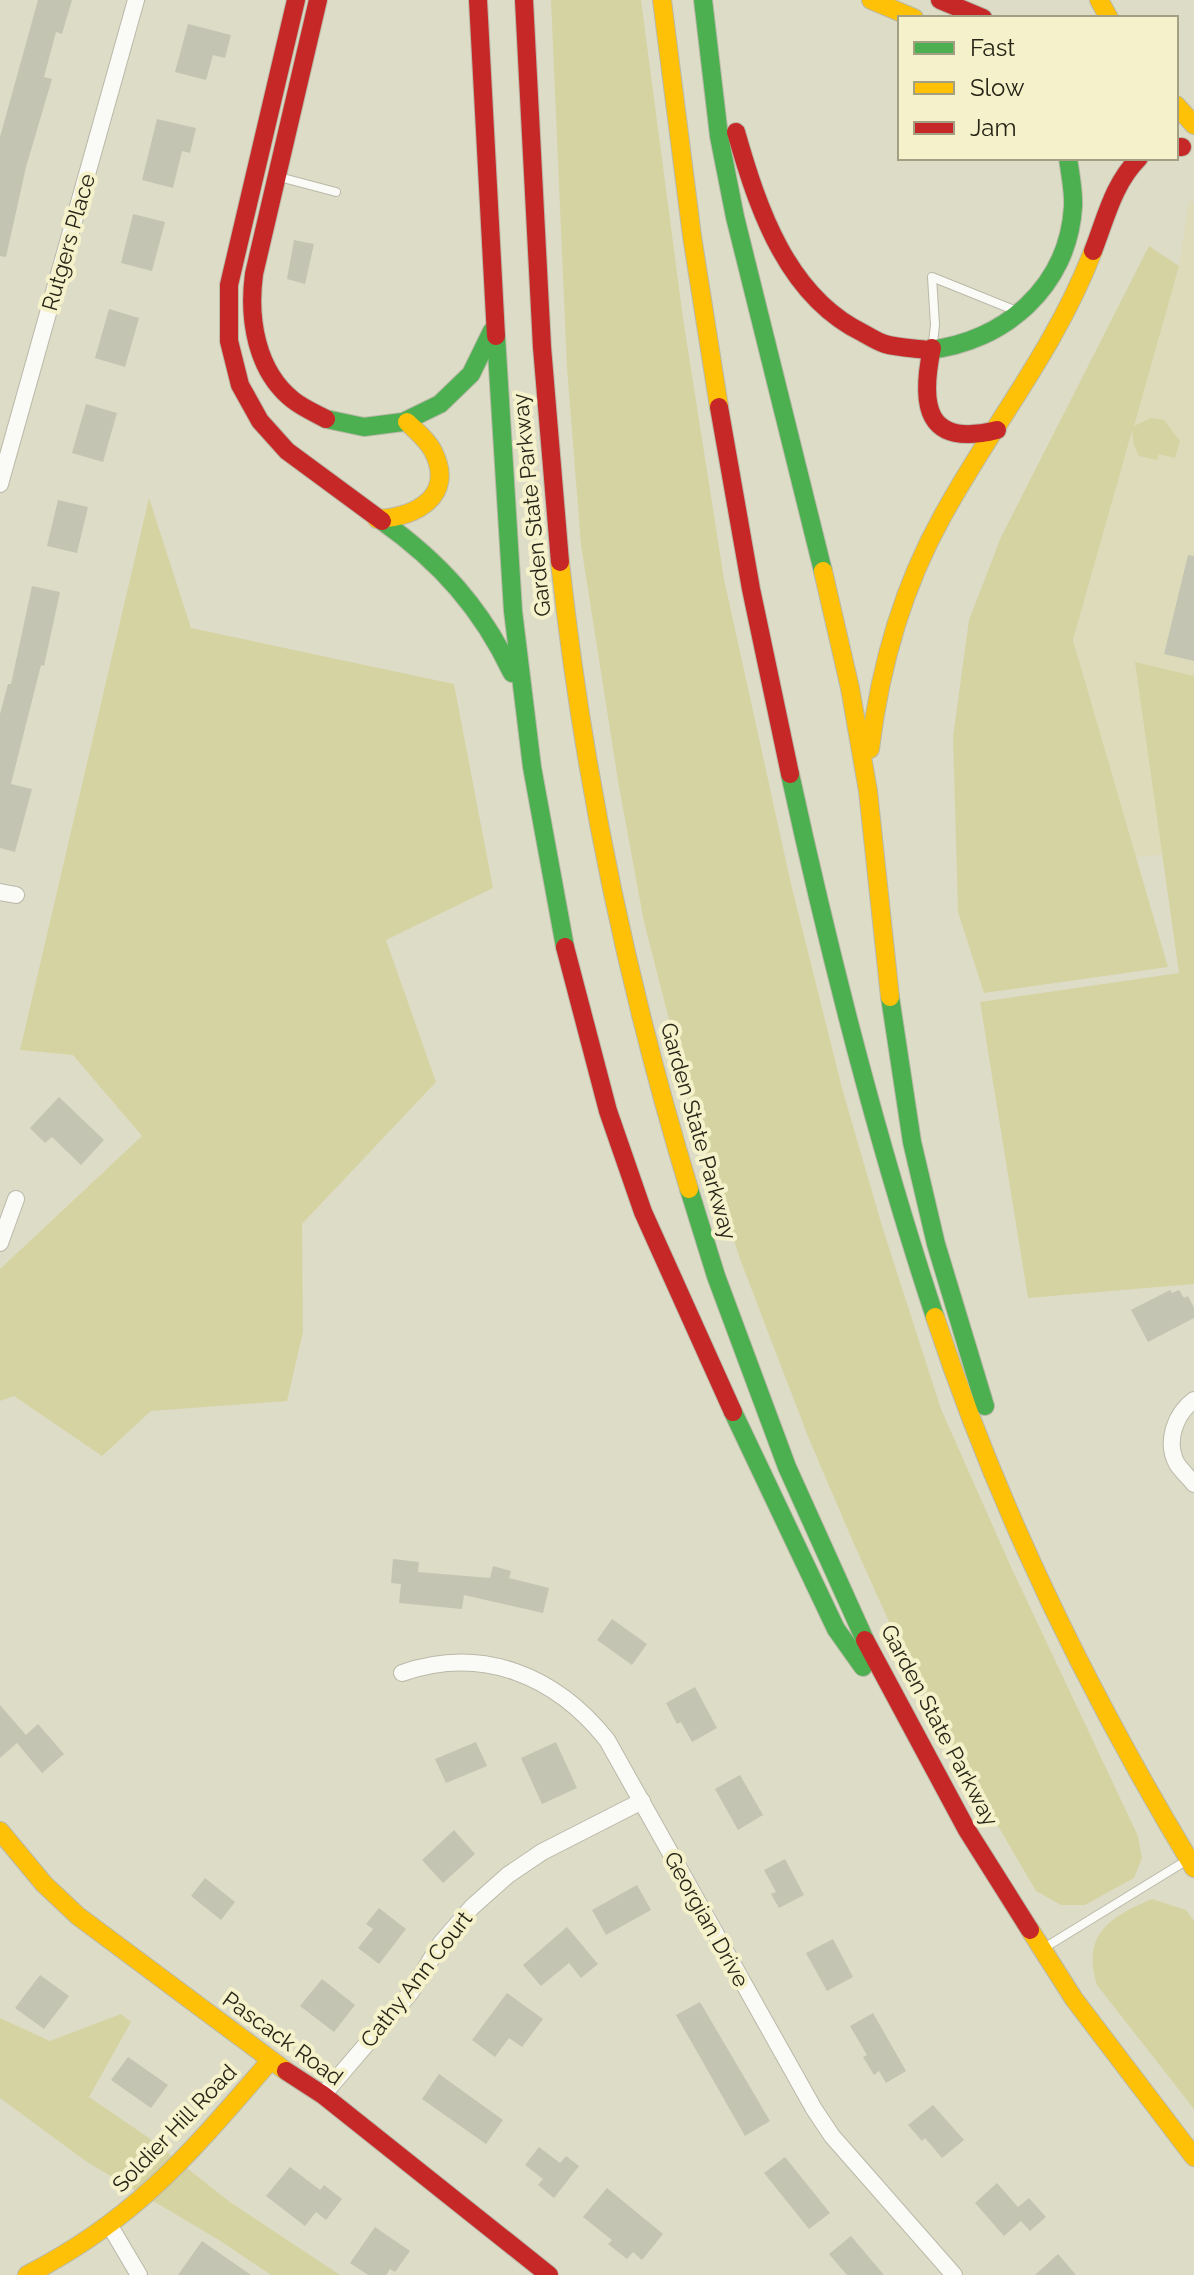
<svg xmlns="http://www.w3.org/2000/svg" width="1194" height="2275" font-family="Raleway,sans-serif">
	<style>
		.built { fill: #dedbba }
		.green { fill: #d6d3a3 }
		.building { fill: #c4c4b3 }
		.lines { fill: none; stroke-linecap: round; stroke-linejoin: round }
		.lane-casing { stroke: #bab9a8; stroke-width: 10 }
		.street-casing { stroke: #bab9a8; stroke-width: 18 }
		.fast-casing { stroke: #bab9a8; stroke-width: 20 }
		.slow-casing { stroke: #bab9a8; stroke-width: 20 }
		.jam-casing { stroke: #bab9a8; stroke-width: 20 }
		.lane { stroke: #fafaf7; stroke-width: 8 }
		.street { stroke: #fafaf7; stroke-width: 16 }
		.fast { stroke: #4caf50; stroke-width: 18 }
		.slow { stroke: #ffc107; stroke-width: 18 }
		.jam { stroke: #c62828; stroke-width: 18 }
		.labels { text-anchor: middle; dominant-baseline: central; stroke-width: 8; stroke-linejoin: round; paint-order: stroke }
		.street-label { font-size: 22px; fill: #262517; stroke: #f4f1cb }
	</style>
	<rect width="100%" height="100%" fill="#dddcc7"/>
	<path class="built" d="M1189 200 1194 203V852L1136 857 1073 640 1179 266Z"/>
	<g class="green">
		<path d="M551 0H641L683 318 724 579 791 884 842 1088 882 1226 941 1409 1011 1567 1138 1836 1142 1858 1134 1878 1085 1905H1061L1036 1891 967 1773 903 1653 851 1537 809 1439 740 1259 695 1121 644 922 619 787 581 545 567 368Z"/>
		<path d="M1149 246 1179 266 1134 426 1151 418 1164 420 1180 441 1175 458 1159 454 1157 460 1139 456 1134 446 1132 431 1073 640 1168 967 984 993 958 912 953 737 969 620 1001 537Z"/>
		<path d="M149 498 191 628 454 684 493 888 386 940 436 1082 302 1224 303 1332 287 1401 151 1411 102 1456 14 1396 0 1401V1269L142 1136 73 1055 20 1050Z"/>
		<path d="M1135 662 1194 676V1284L1028 1298 980 1002 1179 973Z"/>
		<path d="M1152 1899 1186 1910 1194 1921V2109L1097 1985C1081 1934 1110 1917 1152 1899Z"/>
		<path d="M121 2014 131 2022 89 2097 149 2138 230 2202 340 2275H271L219 2240 87 2162 0 2098V2018L50 2041Z"/>
	</g>
	<g class="building">
		<path d="M38 0H72L62 34 56 32 44 77 52 79 26 167 6 257 0 256V137Z"/>
		<path d="M188 24 231 35 225 58 213 55 206 80 175 72Z"/>
		<path d="M157 119 196 128 190 153 182 151 173 188 142 180Z"/>
		<path d="M133 214 165 222 152 271 121 263Z"/>
		<path d="M294 240 314 244 305 284 287 279Z"/>
		<path d="M109 309 139 318 125 367 95 358Z"/>
		<path d="M86 404 117 413 103 462 72 453Z"/>
		<path d="M58 500 88 507 77 553 47 546Z"/>
		<path d="M1188 555 1194 556V661L1164 654Z"/>
		<path d="M32 586 60 592 44 666 41 665 11 784 32 789 15 852 0 848V714L8 684H11Z"/>
		<path d="M59 1097 104 1140 81 1165 52 1137 45 1143 30 1128Z"/>
		<path d="M1170 1290 1172 1293 1179 1290 1184 1298 1188 1296 1194 1308V1318L1148 1342 1131 1310Z"/>
		<path d="M393 1559 419 1562 418 1572 490 1578 493 1566 511 1571 509 1578 549 1588 543 1613 464 1595 462 1609 399 1603 401 1584 391 1583Z"/>
		<path d="M612 1619 647 1644 632 1665 597 1640Z"/>
		<path d="M695 1687 717 1728 692 1742 681 1722 677 1724 666 1703Z"/>
		<path d="M0 1705 26 1735 38 1724 64 1754 42 1773 17 1743 0 1758Z"/>
		<path d="M476 1742 487 1766 446 1783 435 1759Z"/>
		<path d="M556 1742 577 1788 542 1804 521 1758Z"/>
		<path d="M740 1775 763 1815 738 1830 715 1789Z"/>
		<path d="M454 1830 475 1854 443 1883 422 1860Z"/>
		<path d="M785 1859 804 1895 779 1908 771 1894 776 1892 764 1870Z"/>
		<path d="M205 1878 235 1902 221 1920 191 1896Z"/>
		<path d="M637 1885 651 1910 606 1935 592 1910Z"/>
		<path d="M379 1908 406 1929 379 1964 358 1948 373 1929 366 1924Z"/>
		<path d="M567 1927 598 1964 581 1978 569 1963 541 1986 523 1965Z"/>
		<path d="M833 1939 853 1977 827 1991 806 1953Z"/>
		<path d="M40 1975 69 1996 44 2029 15 2008Z"/>
		<path d="M322 1979 355 2005 334 2032 300 2006Z"/>
		<path d="M507 1993 543 2019 522 2047 509 2038 495 2057 472 2040Z"/>
		<path d="M700 2002 770 2121 745 2136 676 2015Z"/>
		<path d="M873 2013 906 2071 886 2083 879 2071 874 2075 863 2057 867 2055 850 2026Z"/>
		<path d="M128 2057 168 2085 151 2108 111 2080Z"/>
		<path d="M439 2074 503 2120 486 2144 422 2099Z"/>
		<path d="M933 2105 964 2140 942 2158 925 2138 922 2141 908 2125Z"/>
		<path d="M539 2147 560 2163 566 2156 579 2166 554 2198 538 2185 543 2179 525 2165Z"/>
		<path d="M785 2157 830 2213 809 2229 764 2173Z"/>
		<path d="M290 2167 320 2190 324 2185 342 2199 326 2220 316 2212 305 2226 266 2196Z"/>
		<path d="M997 2183 1018 2207 1029 2198 1046 2217 1030 2231 1021 2221 1004 2236 975 2203Z"/>
		<path d="M607 2188 663 2234 642 2260 633 2252 627 2259 608 2244 612 2240 583 2217Z"/>
		<path d="M375 2227 410 2251 395 2272 390 2269 386 2275H368L350 2263Z"/>
		<path d="M851 2236 884 2275H847L829 2254Z"/>
		<path d="M202 2241 251 2275H178Z"/>
		<path d="M1058 2254 1076 2275H1035Z"/>
	</g>
	<g class="lines">
		<g class="lane-casing">
			<g id="lane">
				<path d="M283 178 336 192"/>
				<path d="M933 342 935 325 932 277 1014 310"/>
				<path d="M1049 1945 1184 1862"/>
			</g>
		</g>
		<g class="street-casing">
			<g id="street">
				<path d="M0 484 136 0"/>
				<path d="M0 892 16 895"/>
				<path d="M0 1243 16 1199"/>
				<path d="M1194 1400C1175 1414 1165 1442 1177 1464 1182 1471 1189 1478 1194 1484"/>
				<path d="M402 1673C483 1645 556 1676 607 1740L814 2109 832 2136 954 2275"/>
				<path d="M323 2095 411 1992 441 1943 472 1907 508 1875 542 1852 642 1801"/>
				<path d="M110 2226 139 2275"/>
			</g>
		</g>
		<g class="fast-casing">
			<g id="fast">
				<path d="M703 0 719 136 735 217 823 571"/>
				<path d="M496 336 513 611 532 767 565 947"/>
				<path d="M928 350C1004 342 1068 287 1073 207 1074 191 1070 174 1068 158"/>
				<path d="M326 419 364 427 403 422 440 404 471 374 492 331"/>
				<path d="M382 521C440 562 482 609 512 673"/>
				<path d="M790 774C830 957 876 1139 935 1317"/>
				<path d="M890 997 912 1142 936 1244 985 1406"/>
				<path d="M689 1189 716 1276 787 1467 865 1640"/>
				<path d="M733 1412 836 1629 863 1667"/>
			</g>
		</g>
		<g class="slow-casing">
			<g id="slow">
				<path d="M662 0 692 236 719 407"/>
				<path d="M871 0 914 18"/>
				<path d="M1099 0 1109 18"/>
				<path d="M1176 105 1194 125"/>
				<path d="M377 519C416 517 456 496 433 451 427 439 416 431 407 422"/>
				<path d="M560 562C583 775 627 984 689 1189"/>
				<path d="M823 571 850 688 868 791 890 997"/>
				<path d="M870 749C880 667 902 589 942 517 992 425 1055 350 1093 251"/>
				<path d="M935 1317C999 1511 1089 1694 1194 1868"/>
				<path d="M0 1831 44 1884 78 1916 286 2071"/>
				<path d="M1030 1930 1074 1999 1194 2157"/>
				<path d="M27 2275C137 2219 191 2152 270 2061"/>
			</g>
		</g>
		<g class="jam-casing">
			<g id="jam">
				<path d="M296 0 229 285V341L240 385 260 421 287 451 382 521"/>
				<path d="M318 0 254 274C248 318 256 371 293 400 303 408 315 413 326 419"/>
				<path d="M478 0 496 336"/>
				<path d="M524 0 542 347 560 562"/>
				<path d="M940 0 983 18"/>
				<path d="M736 132C758 209 787 296 863 333 870 337 878 342 885 344 899 348 914 348 928 350"/>
				<path d="M1176 147H1182"/>
				<path d="M1093 251C1106 218 1113 184 1139 158"/>
				<path d="M932 348C920 405 925 448 997 430"/>
				<path d="M719 407 751 589 790 774"/>
				<path d="M565 947 608 1111 643 1212 733 1412"/>
				<path d="M865 1640 967 1830 1030 1930"/>
				<path d="M286 2071 323 2095 549 2275"/>
			</g>
		</g>
		<use href="#lane" class="lane"/>
		<use href="#street" class="street"/>
		<use href="#fast" class="fast"/>
		<use href="#slow" class="slow"/>
		<use href="#jam" class="jam"/>
	</g>
	<g class="labels">
		<g class="street-label">
			<text transform="translate(68 242) rotate(-74)">Rutgers Place</text>
			<text transform="translate(531 505) rotate(-96)">Garden State Parkway</text>
			<text transform="translate(699 1131) rotate(74)">Garden State Parkway</text>
			<text transform="translate(940 1725) rotate(62)">Garden State Parkway</text>
			<text transform="translate(707 1919) rotate(61)">Georgian Drive</text>
			<text transform="translate(416 1979) rotate(-52)">Cathy Ann Court</text>
			<text transform="translate(283 2038) rotate(36)">Pascack Road</text>
			<text transform="translate(174 2128) rotate(-46)">Soldier Hill Road</text>
		</g>
	</g>
	<rect x="898" y="16" width="280" height="144" fill="#f4f1cb" stroke="#a29f83" stroke-width="2"/>
	<rect x="914" y="42" width="40" height="12" fill="#4caf50" stroke="#a29f83" stroke-width="2"/>
	<text x="970" y="56" font-size="24" fill="#262517">Fast</text>
	<rect x="914" y="82" width="40" height="12" fill="#ffc107" stroke="#a29f83" stroke-width="2"/>
	<text x="970" y="96" font-size="24" fill="#262517">Slow</text>
	<rect x="914" y="122" width="40" height="12" fill="#c62828" stroke="#a29f83" stroke-width="2"/>
	<text x="970" y="136" font-size="24" fill="#262517">Jam</text>
</svg>
